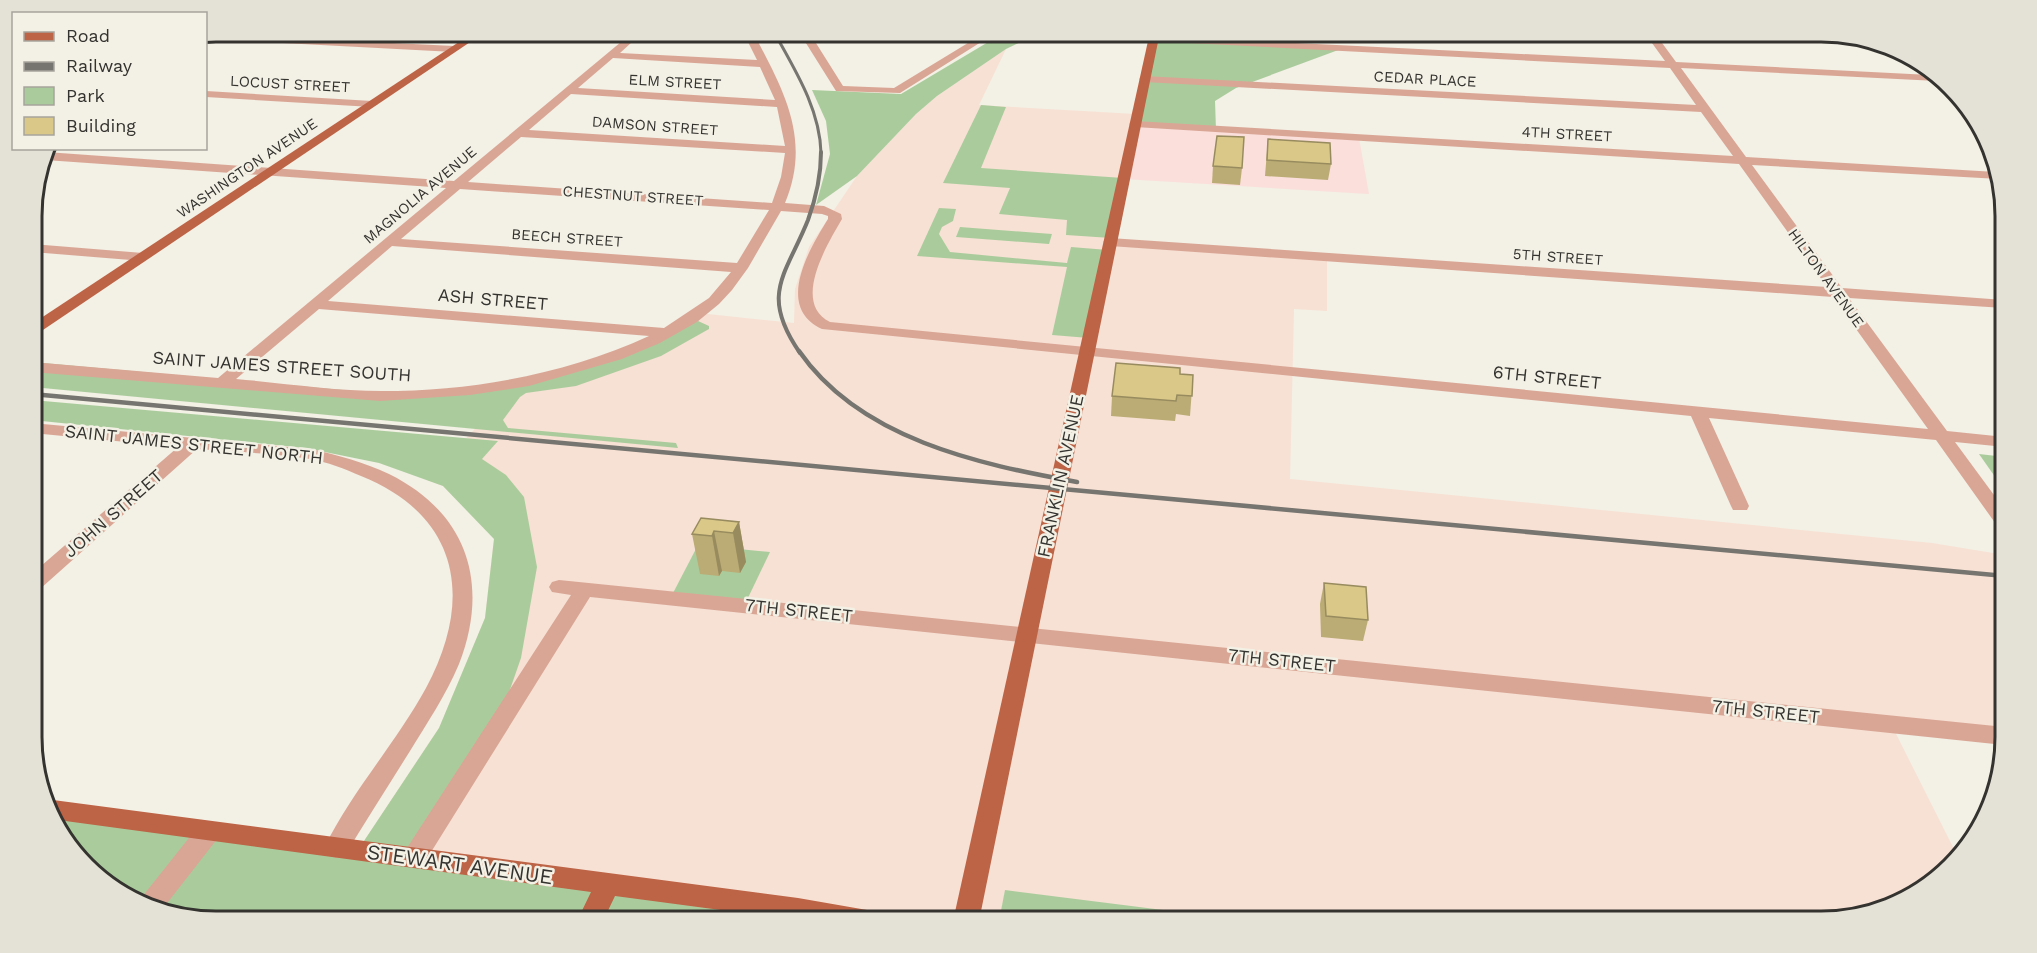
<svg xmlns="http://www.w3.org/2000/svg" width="2037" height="953" font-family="'Work Sans',sans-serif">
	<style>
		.commercial { fill: #f7e1d4 }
		.education { fill: #fadfdb }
		.green { fill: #aacc9c }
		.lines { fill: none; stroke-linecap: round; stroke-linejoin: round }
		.minor { fill: #d9a695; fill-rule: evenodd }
		.major { fill: #bd6346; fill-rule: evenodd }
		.rail-far2 { stroke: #77756f; stroke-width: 3 }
		.rail-far1 { stroke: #77756f; stroke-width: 4 }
		.rail { stroke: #77756f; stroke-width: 4.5 }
		.wall { fill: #bbac75 }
		.shaded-wall { fill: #988c5f }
		.building { fill: #d9c888; stroke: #988c5f; stroke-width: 1.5 }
		.labels { text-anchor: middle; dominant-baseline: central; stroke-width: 5; stroke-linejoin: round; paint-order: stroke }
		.far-street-label { font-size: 15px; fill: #34332f; stroke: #f3f0e5 }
		.street-label { font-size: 18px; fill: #34332f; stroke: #f3f0e5 }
		.near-street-label { font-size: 21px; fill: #34332f; stroke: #f3f0e5 }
		.rim { fill: none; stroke: #34332f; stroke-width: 3 }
	</style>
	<rect width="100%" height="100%" fill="#f3f0e5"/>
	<path class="commercial" d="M1006 49 979 105 1135 114 1112 241 1327 256V311L1294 309 1290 479 1932 543 2005 555V736L1892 726 1959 859 1924 890 1833 921H859L790 908 358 850 439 728 485 618 494 538 443 486 427 480 517 384 584 367 698 313 794 323 795 289 809 247 857 176 916 114 937 96Z"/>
	<path class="education" d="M1133 126 1359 138 1369 194 1124 179Z"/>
	<g class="green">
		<path d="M1005 32H1042L1006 49 937 96 916 114 857 176 816 205 830 154 826 121 812 90 901 94Z"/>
		<path d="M1151 39 1341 49 1236 88 1215 101 1216 130 1133 126Z"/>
		<path d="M981 105 1006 107 981 168 1123 178 1111 238 1066 235 1067 220 999 214 1010 188 943 183Z"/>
		<path d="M939 208 956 209 953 221 942 227 939 234 950 252 1067 263 1071 247 1108 250 1089 338 1052 335 1067 267 917 256Z"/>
		<path d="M960 227 1052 234 1049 244 956 237Z"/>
		<path d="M698 321 709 326V329L661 356 576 386 526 393 520 397 503 420 508 428 676 443 678 448 32 387V362L409 396 563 374Z"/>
		<path d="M32 400 498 441 482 459 506 475 524 497 537 567 521 658 491 744 426 859 790 908 859 921H216L145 907 70 850 53 808 358 850 439 728 485 618 494 539 443 486 379 463 305 448 32 420Z"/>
		<path d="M1979 454 2005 457V491Z"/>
		<path d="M698 545 770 552 746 602 672 595Z"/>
		<path d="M1005 890 1163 910 1162 921H999Z"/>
	</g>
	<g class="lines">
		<g class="minor">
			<path d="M633 32H643L620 53 757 60 743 32H753C783 90 812 138 785 203L824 206 841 214 842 219C828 243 791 303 830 322L1928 429 1833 297 1110 246 1103 242 1110 238 1827 287 1739 164 1135 127 1129 124 1135 121 1733 156 1701 112 1144 82 1139 79 1144 76 1696 105 1670 68 1149 41V37L1153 36 1665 61 1644 32H1654L1676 62 1930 75 1937 81 1681 68 1746 157 1996 172 1999 179 1752 165 1842 288 2004 300V308L1849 298 1947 431 2005 437V447L1955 442 2005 510V529L1998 527 1936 440 1709 418 1749 506 1747 510H1733L1731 506 1691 416 822 329C774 307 810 248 828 219V216L822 214 781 211 748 268 732 290 719 304 697 322 660 343 622 359 529 386 470 395 380 401 32 372V362L218 378 446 188 45 160 46 152 454 181ZM613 58 760 67 775 100 578 88ZM571 94 777 107 785 146 529 130ZM521 137 785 153 781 177 772 203 468 182ZM460 189 769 210 737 263 401 239ZM392 246 731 272 709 298 664 328 328 301ZM319 309 649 336C566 374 473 391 382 391 334 391 284 383 236 379Z"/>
			<path d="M799 32H809L843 86 894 88 986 32H997L900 93 836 91Z"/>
			<path d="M206 34 454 46 459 49 454 52 206 39Z"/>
			<path d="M206 91 372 101 378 104 372 107 206 97Z"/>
			<path d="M32 244 143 253 150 257 143 261 32 252Z"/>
			<path d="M32 423 311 449C337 455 364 462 389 474 468 513 490 584 459 664 446 695 427 723 410 751 388 786 366 821 345 855L336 858 327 855 324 848C352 791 396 743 426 688 474 599 460 516 361 476 345 469 327 462 310 459 273 453 234 452 197 449L40 589 33 591V573L178 447 32 433Z"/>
			<path d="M559 580 2005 727 2004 745 590 597 423 865 414 868 405 865 401 858 405 851 571 595 552 592 549 587 552 582Z"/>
			<path d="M209 821 218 824 221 831 218 838 161 911 145 907 138 902 200 824Z"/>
		</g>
		<g class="major">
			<path d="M474 32H485L37 334 32 336V324Z"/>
			<path d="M1150 32H1160L979 921H953Z"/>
			<path d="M53 800 798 898 867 910 876 913 880 921H804L615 896 603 921H577L591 892 58 820 50 801Z"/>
		</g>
		<path class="rail-far2" d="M774 32C795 70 820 109 821 153"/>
		<path class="rail-far1" d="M800 353C759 294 786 275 808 220 816 198 821 175 821 152"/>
		<g class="rail">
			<path d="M799 351C860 439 978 464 1077 482"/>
			<path d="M32 394 2005 576"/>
		</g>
	</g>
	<g class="wall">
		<path d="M1268 139 1331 164 1328 180 1265 176Z"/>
		<path d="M1213 166 1242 168 1240 185 1212 183Z"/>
		<path d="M1180 374 1193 375 1190 416 1176 414 1175 421 1111 416 1112 396Z"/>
		<path d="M739 522 746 562 740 573 722 571 719 576 700 574 692 534Z"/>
		<path d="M1324 583 1368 620 1363 641 1321 637 1320 604Z"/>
	</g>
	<g class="shaded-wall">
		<path d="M739 522 746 562 740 573 733 533Z"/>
		<path d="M714 531 722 571 719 576 712 536Z"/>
	</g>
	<g class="building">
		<path d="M1217 136 1244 137 1242 168 1213 166Z"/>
		<path d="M1268 139 1330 143 1331 164 1267 160Z"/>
		<path d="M1116 363 1180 368V374L1193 375 1192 396 1177 395 1176 401 1112 396Z"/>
		<path d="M701 518 739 522 733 533 714 531 712 536 692 534Z"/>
		<path d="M1324 583 1366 587 1368 620 1326 616Z"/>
	</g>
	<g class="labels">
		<g class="far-street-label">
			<text transform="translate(1425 79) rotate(3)">CEDAR PLACE</text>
			<text transform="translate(675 82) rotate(3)">ELM STREET</text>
			<text transform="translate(290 84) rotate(3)">LOCUST STREET</text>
			<text transform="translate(655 126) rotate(4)">DAMSON STREET</text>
			<text transform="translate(1567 134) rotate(3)">4TH STREET</text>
			<text transform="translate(247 168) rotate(-34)">WASHINGTON AVENUE</text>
			<text transform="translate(420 195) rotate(-40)">MAGNOLIA AVENUE</text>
			<text transform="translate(633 196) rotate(4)">CHESTNUT STREET</text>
			<text transform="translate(567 238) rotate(4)">BEECH STREET</text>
			<text transform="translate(1558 257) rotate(4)">5TH STREET</text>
			<text transform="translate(1826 278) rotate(54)">HILTON AVENUE</text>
		</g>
		<g class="street-label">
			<text transform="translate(493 299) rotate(5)">ASH STREET</text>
			<text transform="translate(282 366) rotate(4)">SAINT JAMES STREET SOUTH</text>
			<text transform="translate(1547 377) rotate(6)">6TH STREET</text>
			<text transform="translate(194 444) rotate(6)">SAINT JAMES STREET NORTH</text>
			<text transform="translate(1060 476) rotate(-78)">FRANKLIN AVENUE</text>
			<text transform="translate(113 513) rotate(-41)">JOHN STREET</text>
			<text transform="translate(799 610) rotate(6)">7TH STREET</text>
			<text transform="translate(1282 660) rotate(6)">7TH STREET</text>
			<text transform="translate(1766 711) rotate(6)">7TH STREET</text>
		</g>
		<g class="near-street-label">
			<text transform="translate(460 864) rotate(8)">STEWART AVENUE</text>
		</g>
	</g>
	<path d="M0 0H2037V953H0ZM216 42H1821A174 174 0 0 1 1995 216V737A174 174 0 0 1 1821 911H216A174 174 0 0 1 42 737V216A174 174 0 0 1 216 42Z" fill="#e4e1d6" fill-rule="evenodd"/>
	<path class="rim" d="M216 42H1821A174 174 0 0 1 1995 216V737A174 174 0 0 1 1821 911H216A174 174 0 0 1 42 737V216A174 174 0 0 1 216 42Z"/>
	<rect x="12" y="12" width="195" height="138" fill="#f3f0e5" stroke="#a7a49c" stroke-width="1.5"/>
	<rect x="24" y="32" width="30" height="9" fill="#bd6346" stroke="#a7a49c" stroke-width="1.5"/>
	<text x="66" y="42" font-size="18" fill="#34332f">Road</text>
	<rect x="24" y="62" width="30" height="9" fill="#77756f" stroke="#a7a49c" stroke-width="1.5"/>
	<text x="66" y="72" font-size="18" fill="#34332f">Railway</text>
	<rect x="24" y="87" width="30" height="18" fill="#aacc9c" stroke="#a7a49c" stroke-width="1.5"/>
	<text x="66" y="102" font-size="18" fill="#34332f">Park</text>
	<rect x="24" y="117" width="30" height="18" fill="#d9c888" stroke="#a7a49c" stroke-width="1.5"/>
	<text x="66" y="132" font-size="18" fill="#34332f">Building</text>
</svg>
